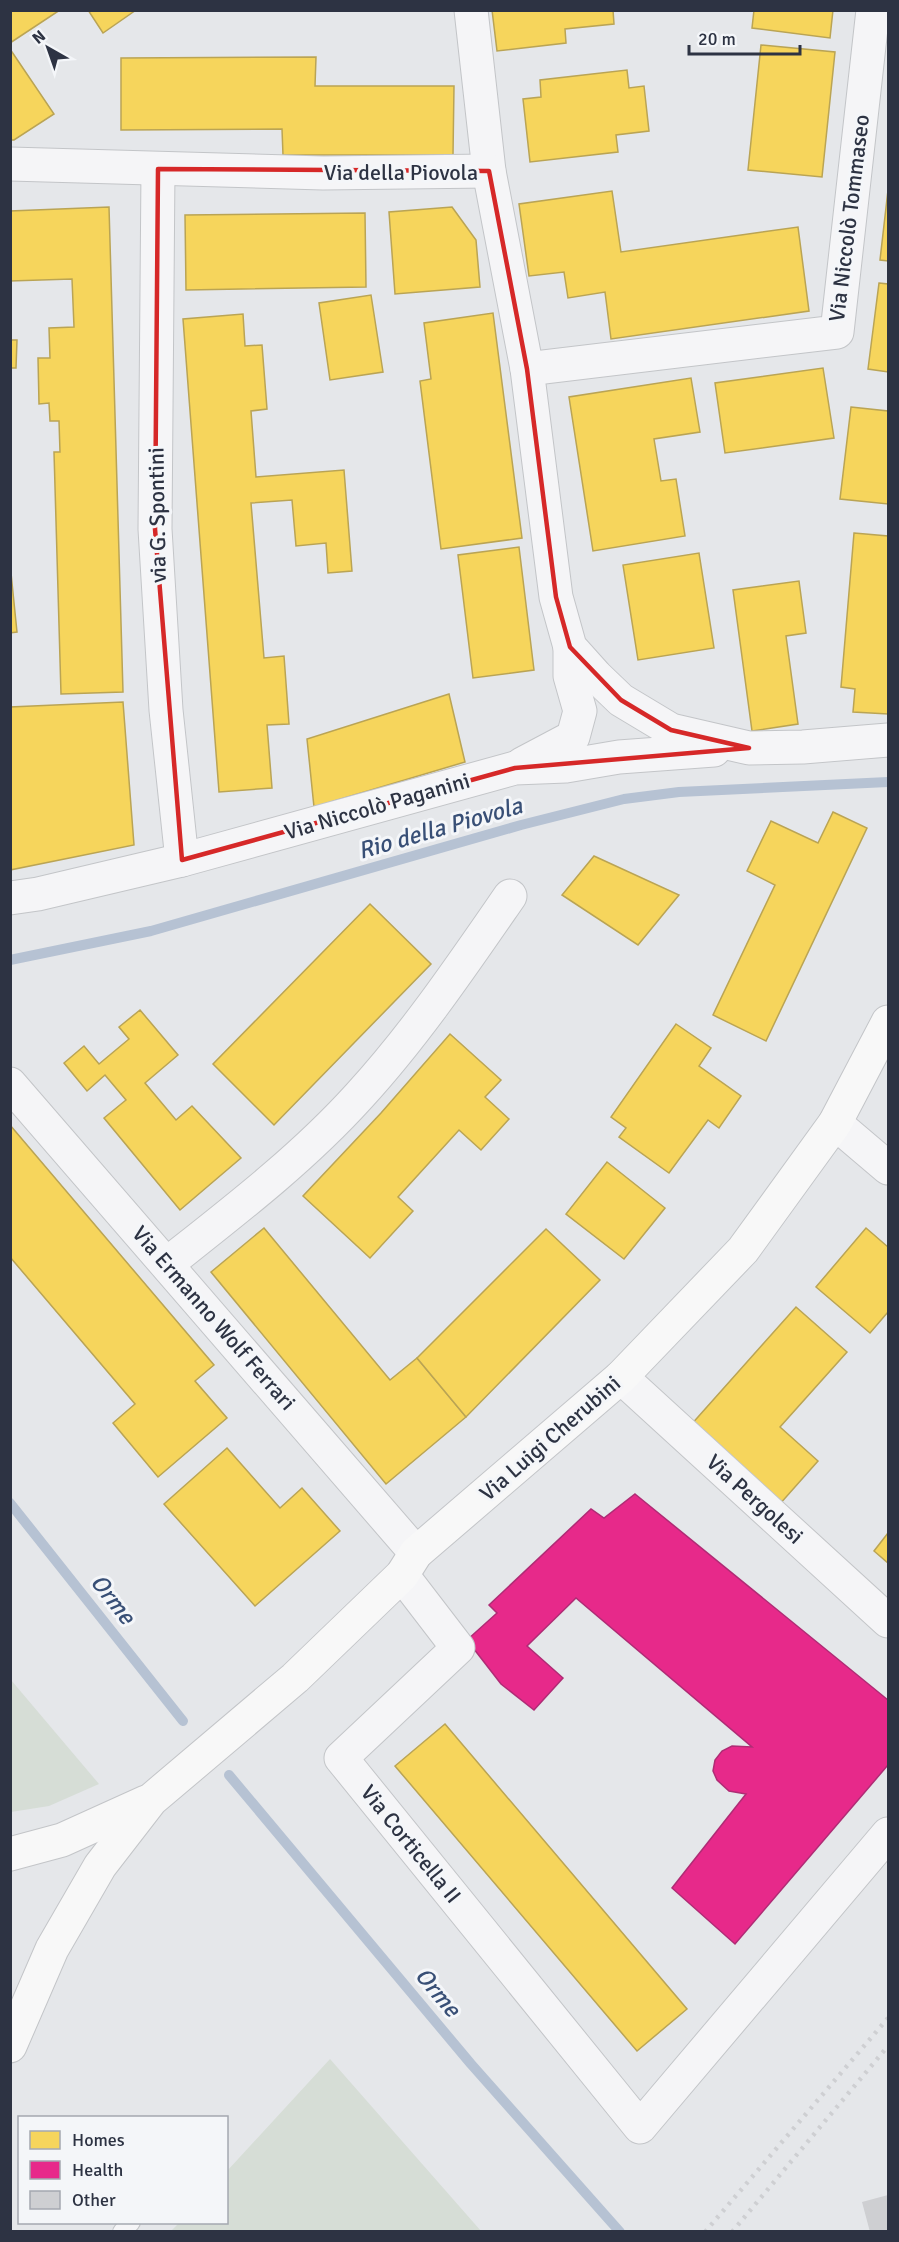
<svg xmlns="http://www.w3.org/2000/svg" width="899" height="2242" font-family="Signika,sans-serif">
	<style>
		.green { fill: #d6ddd6 }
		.homes { fill: #f6d55c; stroke: #baa454; stroke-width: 1.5 }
		.health { fill: #e7298a; stroke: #af2c75; stroke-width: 1.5 }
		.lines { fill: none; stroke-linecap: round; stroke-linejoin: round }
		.stream { stroke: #b6c2d3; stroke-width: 10 }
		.building { fill: #cecfd2 }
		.service-casing { stroke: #c3c5c8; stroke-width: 20 }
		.minor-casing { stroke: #c3c5c8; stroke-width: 35 }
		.secondary-casing { stroke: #c3c5c8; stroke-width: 35 }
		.service { stroke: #f5f5f7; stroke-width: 18 }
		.minor { stroke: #f5f5f7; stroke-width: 33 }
		.secondary { stroke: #f8f8f8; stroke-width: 33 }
		.rail { stroke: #cecfd2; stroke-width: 4.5; stroke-dasharray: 3 6; stroke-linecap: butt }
		.marked { fill: none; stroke: #d62828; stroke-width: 4.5; stroke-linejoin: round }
		.labels { text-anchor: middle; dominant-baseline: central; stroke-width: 6; stroke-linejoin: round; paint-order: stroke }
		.street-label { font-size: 22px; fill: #2d3343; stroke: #f4f6f9 }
		.water-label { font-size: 24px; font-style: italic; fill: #384f76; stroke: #f4f6f9 }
	</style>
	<rect width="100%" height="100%" fill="#e5e7ea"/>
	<g class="green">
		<path d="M11 1680 99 1784 49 1806 11 1812Z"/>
		<path d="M330 2059 481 2231H171L179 2223 226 2222 227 2171Z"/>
	</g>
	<g class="homes">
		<path d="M10 10H60L10 43Z"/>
		<path d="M88 10H136L103 33Z"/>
		<path d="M492 10H613L614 24 565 29 566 43 497 51Z"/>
		<path d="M754 10H833L830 38 752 28Z"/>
		<path d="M761 45 835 52 822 177 748 170Z"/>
		<path d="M10 49 54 114 14 140H10Z"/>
		<path d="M316 57 315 86H454L453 155H283L282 129 121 130V58Z"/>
		<path d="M627 70 629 88 644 86 649 131 616 135 618 152 530 162 523 99 541 97 540 80Z"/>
		<path d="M888 190V261L880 260Z"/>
		<path d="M612 191 621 252 798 227 809 311 611 339 605 292 568 298 564 272 529 276 519 204Z"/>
		<path d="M109 207 123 692 61 694 54 452H60L59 421H50L49 403 39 404 38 358H50L49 328 74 327 72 279 10 281V211Z"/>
		<path d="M452 207 476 240 480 287 395 294 389 212Z"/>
		<path d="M365 213 366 287 186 290 185 215Z"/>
		<path d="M879 283 888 284V372L868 369Z"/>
		<path d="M371 295 383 372 330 380 319 303Z"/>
		<path d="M493 313 522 538 441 549 420 381 431 379 424 323Z"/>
		<path d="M243 314 245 346 262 345 267 409 251 411 256 477 344 470 352 571 328 573 326 543 296 546 292 500 251 503 264 658 284 656 289 724 267 725 272 788 219 792 183 319Z"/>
		<path d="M10 340H17L16 368H10Z"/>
		<path d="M823 368 834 438 725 453 715 383Z"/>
		<path d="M691 378 700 432 654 439 661 481 676 479 685 536 593 551 569 397Z"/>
		<path d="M851 407 888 411V504L840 499Z"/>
		<path d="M854 533 888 536V714L853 712 855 689 841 687Z"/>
		<path d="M519 547 534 670 473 678 458 555Z"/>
		<path d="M699 553 714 648 638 660 623 565Z"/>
		<path d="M10 563 17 632 10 633Z"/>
		<path d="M799 581 806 633 786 636 798 724 752 731 733 590Z"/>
		<path d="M449 694 465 762 314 807 307 739Z"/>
		<path d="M123 702 134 845 10 870V707Z"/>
		<path d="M833 812 867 828 766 1041 713 1015 775 885 747 871 771 821 818 843Z"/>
		<path d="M594 856 679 895 638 945 562 895Z"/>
		<path d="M370 904 431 964 274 1125 213 1064Z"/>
		<path d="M140 1010 178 1055 145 1083 176 1120 192 1106 241 1158 180 1210 104 1118 126 1100 105 1075 87 1091 64 1063 84 1046 99 1064 129 1039 119 1027Z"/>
		<path d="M676 1024 711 1048 699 1066 741 1096 719 1128 708 1120 669 1173 619 1137 626 1128 611 1117Z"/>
		<path d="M450 1034 501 1080 485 1097 509 1119 481 1150 459 1130 398 1197 413 1211 370 1258 303 1196 381 1113Z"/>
		<path d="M10 1125 214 1365 195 1381 227 1418 158 1477 113 1423 135 1404 10 1257Z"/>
		<path d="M607 1162 665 1208 624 1259 566 1214Z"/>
		<path d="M264 1228 390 1380 417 1358 466 1417 386 1484 211 1272Z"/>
		<path d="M866 1228 888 1247V1312L870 1333 816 1287Z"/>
		<path d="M546 1229 600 1280 466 1417 417 1358Z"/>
		<path d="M796 1307 847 1352 780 1427 818 1461 779 1505 690 1426Z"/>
		<path d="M227 1448 280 1508 302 1488 340 1531 255 1606 164 1504Z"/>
		<path d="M888 1533V1563L874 1551Z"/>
		<path d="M445 1724 687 2009 637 2051 395 1766Z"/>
	</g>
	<path class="health" d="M635 1494 888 1700V1765L735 1944 672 1888 746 1794 729 1791 717 1780 713 1771 715 1760 722 1751 732 1746 752 1747 576 1598 527 1646 563 1678 534 1710 501 1684 467 1640 497 1613 489 1605 591 1509 604 1518Z"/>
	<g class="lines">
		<g class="stream">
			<path d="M10 960 151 931 521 825 624 799 679 792 888 782"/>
			<path d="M10 1503 183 1721"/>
			<path d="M229 1775 471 2064 620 2232"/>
		</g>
	</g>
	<path class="building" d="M888 2195V2232H870L862 2202Z"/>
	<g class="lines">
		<g class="service-casing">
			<path id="service" d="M122 2232 131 2222"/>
		</g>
		<g class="minor-casing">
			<g id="minor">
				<path d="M471 10 489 171 527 369 556 597 570 647 596 676 621 700 671 730 749 748 803 747 888 740"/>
				<path d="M10 164 323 173 489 171"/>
				<path d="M158 169 155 529 166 710 182 860"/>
				<path d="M527 369 837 332 873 10"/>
				<path d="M522 764 573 737 580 711 570 676V647"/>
				<path d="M10 898 38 894 182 860 515 768 566 766 619 757 714 750"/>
				<path d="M10 1084 416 1553"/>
				<path d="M835 1123 888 1168"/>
				<path d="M167 1264C234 1211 302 1159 359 1096 415 1035 463 964 510 896"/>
				<path d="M621 1377 888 1621"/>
				<path d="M402 1575 458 1648 341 1758 640 2127 888 1834"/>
			</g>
		</g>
		<g class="secondary-casing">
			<g id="secondary">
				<path d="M10 1854 62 1840 146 1802"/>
				<path d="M10 2046 52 1949 100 1866 151 1800 295 1678 402 1575 416 1553 621 1377 743 1250 835 1123 888 1022"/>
			</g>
		</g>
		<use href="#service" class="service"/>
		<use href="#minor" class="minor"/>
		<use href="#secondary" class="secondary"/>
		<g class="rail">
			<path d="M705 2232 888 2018"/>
			<path d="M732 2232 888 2046"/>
		</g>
	</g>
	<path class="marked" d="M158 169 489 171 527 369 556 597 570 647 621 700 671 730 749 748 515 768 182 860 155 529Z"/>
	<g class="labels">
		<g class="street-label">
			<text x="401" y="172">Via della Piovola</text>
			<text transform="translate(849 218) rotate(-83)">Via Niccolò Tommaseo</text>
			<text transform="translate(157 515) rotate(-91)">via G. Spontini</text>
			<text transform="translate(377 806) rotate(-16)">Via Niccolò Paganini</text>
			<text transform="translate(214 1318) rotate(49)">Via Ermanno Wolf Ferrari</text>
			<text transform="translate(550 1438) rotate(-41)">Via Luigi Cherubini</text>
			<text transform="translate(755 1499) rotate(42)">Via Pergolesi</text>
			<text transform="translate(411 1844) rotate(51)">Via Corticella II</text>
		</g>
		<g class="water-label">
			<text transform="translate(440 828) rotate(-16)">Rio della Piovola</text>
			<text transform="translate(113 1599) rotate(52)">Orme</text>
			<text transform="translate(438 1992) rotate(50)">Orme</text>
		</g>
	</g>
	<rect width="899" height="2242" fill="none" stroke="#2d3343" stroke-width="24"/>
	<rect x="18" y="2116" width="210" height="108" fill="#f4f6f9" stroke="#a4a8b0" stroke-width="1.5"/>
	<rect x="30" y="2131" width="30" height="18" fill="#f6d55c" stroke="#a4a8b0" stroke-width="1.5"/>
	<text x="72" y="2146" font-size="18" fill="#2d3343">Homes</text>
	<rect x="30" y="2161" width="30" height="18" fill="#e7298a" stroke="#a4a8b0" stroke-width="1.5"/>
	<text x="72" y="2176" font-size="18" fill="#2d3343">Health</text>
	<rect x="30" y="2191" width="30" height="18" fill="#cecfd2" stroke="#a4a8b0" stroke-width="1.5"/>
	<text x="72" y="2206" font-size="18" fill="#2d3343">Other</text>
	<g transform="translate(48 48) rotate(320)" stroke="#f4f6f9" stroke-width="4.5" paint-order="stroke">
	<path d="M0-4.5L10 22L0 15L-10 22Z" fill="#2d3343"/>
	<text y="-9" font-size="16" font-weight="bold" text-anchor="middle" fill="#2d3343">N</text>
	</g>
	<path d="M689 45v9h111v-9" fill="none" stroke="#2d3343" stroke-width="3"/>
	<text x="698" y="45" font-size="18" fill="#2d3343" stroke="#f4f6f9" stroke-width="4.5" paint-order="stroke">20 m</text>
</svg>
